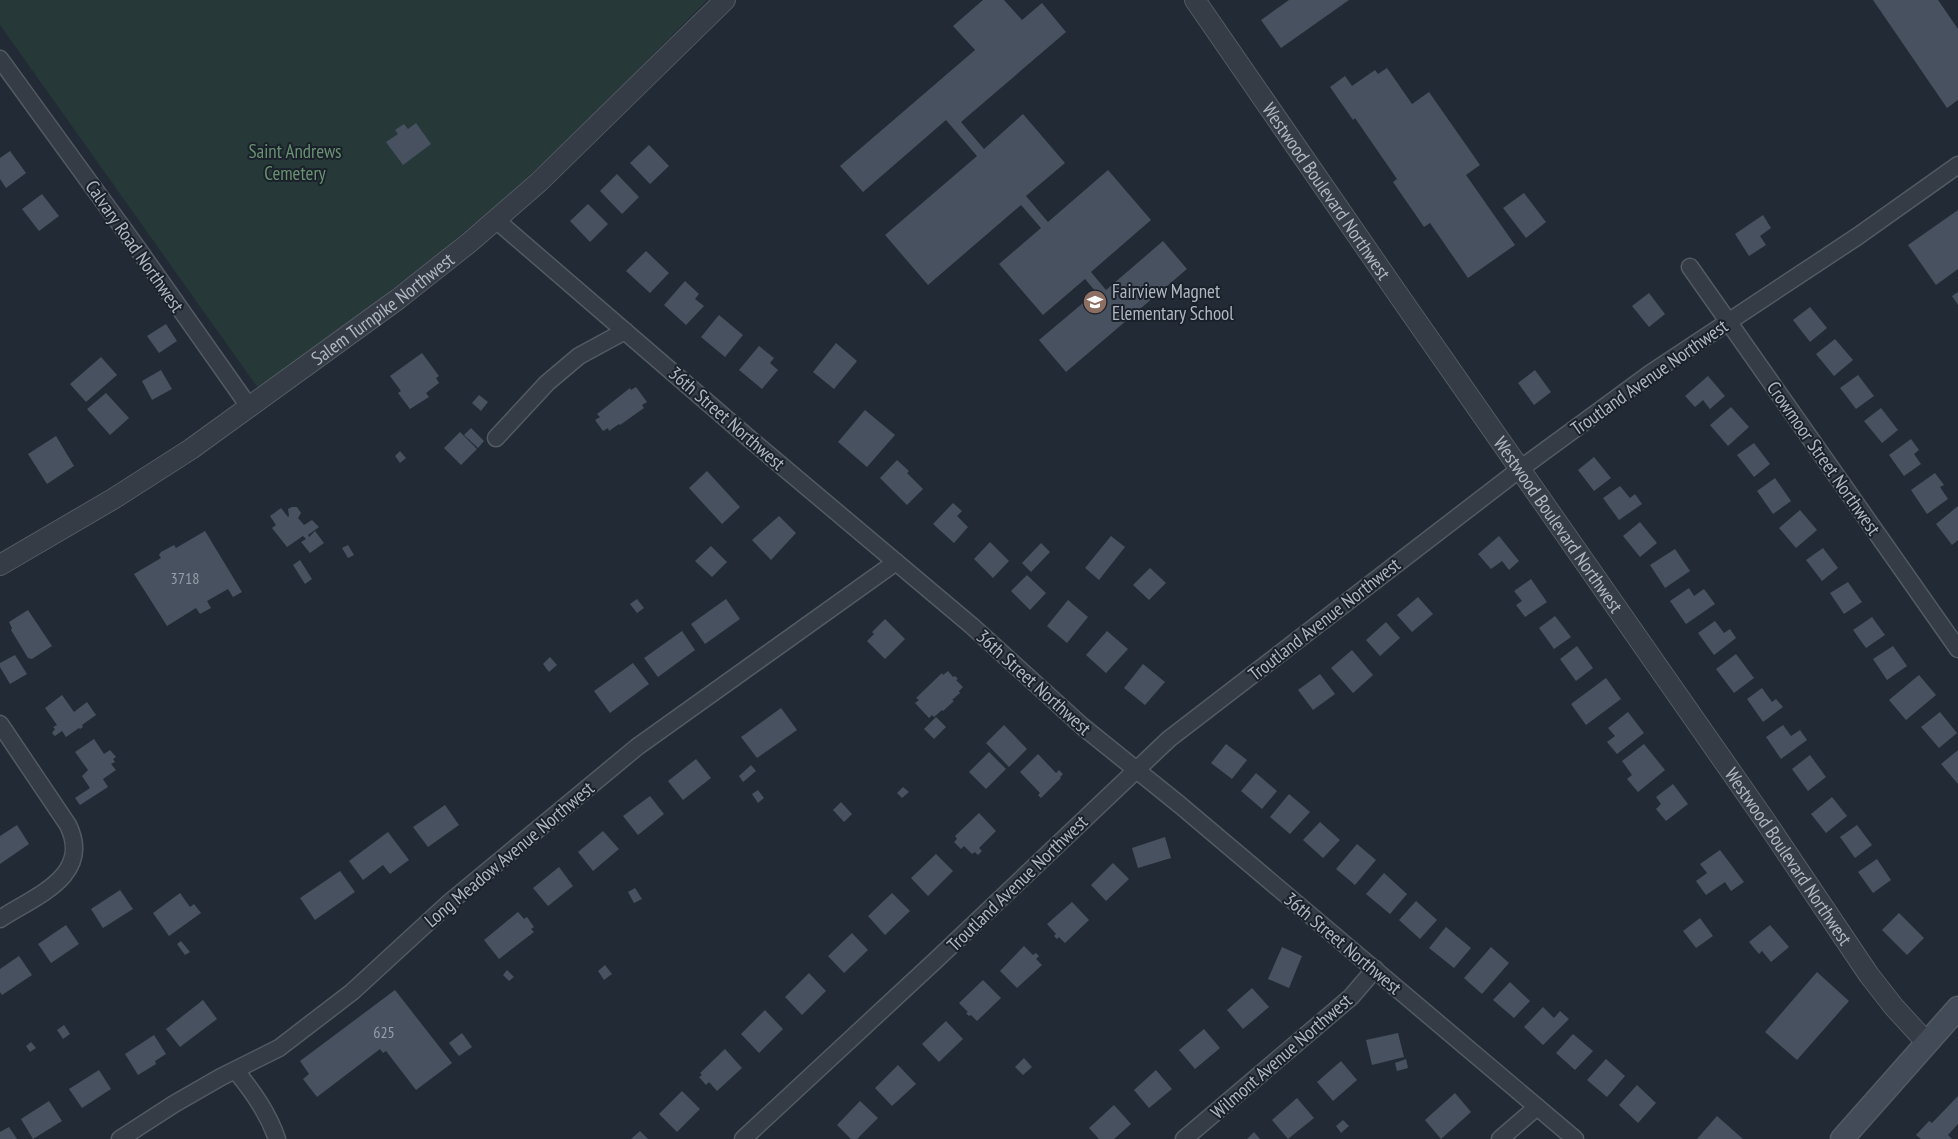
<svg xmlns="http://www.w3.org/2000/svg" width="1958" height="1139" font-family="'PT Sans Narrow',sans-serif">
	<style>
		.green { fill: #263838 }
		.building { fill: #48515f }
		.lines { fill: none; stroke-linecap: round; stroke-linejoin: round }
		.minor-casing { stroke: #525a63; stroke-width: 19 }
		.tertiary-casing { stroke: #525a63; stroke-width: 22 }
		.secondary-casing { stroke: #525a63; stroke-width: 25 }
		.minor { stroke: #353c46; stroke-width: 16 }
		.tertiary { stroke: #353c46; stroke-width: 20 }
		.secondary { stroke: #434b58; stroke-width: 22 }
		.labels { text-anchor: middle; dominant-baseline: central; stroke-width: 4; stroke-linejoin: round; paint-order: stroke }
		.number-label { font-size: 16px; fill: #959ea9 }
		.park-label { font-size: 19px; fill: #699172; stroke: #1a212a }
		.street-label { font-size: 19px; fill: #afb7c2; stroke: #1a212a }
		.poi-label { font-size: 19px; fill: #afb7c2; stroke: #1a212a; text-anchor: start }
	</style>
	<rect width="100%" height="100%" fill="#222a35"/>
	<path class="green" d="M0 0H707C653 54 600 111 543 163 454 245 357 318 258 388L0 25Z"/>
	<g class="building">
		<path d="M983 0H1004L1022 20 1042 3 1066 32 961 122 984 149 1023 114 1065 163 1026 196 1048 222 1108 170 1151 220 1091 272 1106 290 1163 241 1187 269 1066 372 1039 340 1096 292 1085 279 1043 315 999 264 1041 228 1021 205 928 285 885 235 977 156 946 120 863 192 840 166 975 50 953 26Z"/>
		<path d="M1289 0H1349L1281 48 1261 20Z"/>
		<path d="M1873 0H1938L1958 29V100L1947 108Z"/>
		<path d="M1387 68 1412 104 1429 92 1480 165 1466 175 1515 245 1468 278 1430 223 1424 227 1393 182 1397 179 1355 118 1353 120 1330 87 1345 76 1352 86 1375 70 1378 74Z"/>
		<path d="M416 123 431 144 403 165 386 142 398 134 395 130 404 124 408 129Z"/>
		<path d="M649 145 669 166 650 184 630 163Z"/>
		<path d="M10 151 26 173 6 188 0 179V158Z"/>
		<path d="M617 174 639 197 622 214 600 191Z"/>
		<path d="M1524 193 1546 222 1526 238 1503 208Z"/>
		<path d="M42 194 59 216 39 231 22 209Z"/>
		<path d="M588 204 608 224 590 242 570 221Z"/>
		<path d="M1958 210V269L1936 285 1908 245Z"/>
		<path d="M1763 215 1771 228 1760 236 1766 245 1749 256 1735 234Z"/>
		<path d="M646 251 669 273 650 293 626 271Z"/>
		<path d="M685 281 699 294 695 299 704 306 686 325 664 305Z"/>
		<path d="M1958 292V305L1952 296Z"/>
		<path d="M1649 293 1665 314 1649 327 1632 306Z"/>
		<path d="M1810 307 1827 328 1810 342 1793 320Z"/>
		<path d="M719 315 743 335 725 357 701 337Z"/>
		<path d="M166 324 177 341 159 353 147 336Z"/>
		<path d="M1835 339 1853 360 1834 376 1816 354Z"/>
		<path d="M836 343 857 361 834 389 813 372Z"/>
		<path d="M759 346 774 358 770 363 778 370 762 389 739 370Z"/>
		<path d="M422 353 439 376 436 378 439 383 426 393 429 397 410 409 398 393 401 391 390 376Z"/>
		<path d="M101 357 117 375 86 402 70 384Z"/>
		<path d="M161 370 172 389 152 400 142 381Z"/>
		<path d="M1535 370 1551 392 1534 405 1518 383Z"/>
		<path d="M1858 375 1874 396 1856 409 1840 388Z"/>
		<path d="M1708 376 1725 396 1710 409 1703 400 1695 407 1685 396Z"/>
		<path d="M636 387 647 402 642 405 644 408 620 425 619 424 609 431 608 428 603 431 595 420 600 417 597 414 630 388 631 390Z"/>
		<path d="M106 393 129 418 110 435 87 409Z"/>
		<path d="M479 395 488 402 481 411 472 403Z"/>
		<path d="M1731 407 1749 427 1728 446 1710 425Z"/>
		<path d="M1881 408 1898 430 1882 443 1864 421Z"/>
		<path d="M865 410 895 435 867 467 838 442Z"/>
		<path d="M471 428 484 441 478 448 464 435Z"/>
		<path d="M460 432 477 449 461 465 444 448Z"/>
		<path d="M56 436 74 466 47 484 28 454Z"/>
		<path d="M1911 439 1919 450 1914 454 1921 464 1904 476 1889 455Z"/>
		<path d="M1754 443 1770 464 1754 477 1737 455Z"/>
		<path d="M400 451 406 458 400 463 395 456Z"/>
		<path d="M1594 457 1611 478 1594 491 1578 470Z"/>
		<path d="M897 460 909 471 907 473 923 489 907 505 880 478Z"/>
		<path d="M707 471 740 507 722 524 689 488Z"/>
		<path d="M1935 473 1944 485 1940 487 1948 499 1927 514 1911 490Z"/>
		<path d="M1775 478 1791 501 1773 514 1757 491Z"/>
		<path d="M1620 486 1630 498 1635 494 1642 504 1619 520 1603 498Z"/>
		<path d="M953 503 962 511 957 516 968 527 954 543 933 524Z"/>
		<path d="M1958 506V540L1952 545 1936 524Z"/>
		<path d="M292 507H297L301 513 298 518 304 525 312 520 319 527 308 535 309 537 315 531 324 543 310 553 301 542 306 539 303 536 287 547 272 528 276 525 270 516 281 508 288 517 289 516 288 509Z"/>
		<path d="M1800 510 1817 530 1796 548 1779 528Z"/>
		<path d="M779 516 796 533 771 560 752 540Z"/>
		<path d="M1640 522 1657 543 1640 557 1623 536Z"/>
		<path d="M205 531 242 592 233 597 228 589 207 601 211 608 200 614 196 608 167 626 134 574 161 558 159 555 161 552 174 545 176 548Z"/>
		<path d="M1111 536 1125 547 1099 580 1085 568Z"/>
		<path d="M1499 536 1519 561 1509 570 1502 561 1491 569 1478 554Z"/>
		<path d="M990 542 1009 561 993 578 974 559Z"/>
		<path d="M1041 543 1050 552 1031 572 1022 563Z"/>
		<path d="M348 545 354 555 348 558 342 548Z"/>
		<path d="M711 546 727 562 712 577 695 561Z"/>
		<path d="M1823 548 1838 568 1822 581 1806 560Z"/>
		<path d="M1675 549 1690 571 1665 588 1650 565Z"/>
		<path d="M300 560 312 579 305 584 293 565Z"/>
		<path d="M1150 568 1166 583 1149 600 1133 585Z"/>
		<path d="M1027 575 1046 593 1030 610 1011 591Z"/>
		<path d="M1531 579 1547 602 1525 617 1516 605 1522 601 1514 591Z"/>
		<path d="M1848 582 1862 602 1844 614 1830 593Z"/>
		<path d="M1689 588 1694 596 1704 589 1715 604 1686 624 1670 601Z"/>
		<path d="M1418 597 1433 614 1412 632 1397 615Z"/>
		<path d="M637 599 644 608 637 613 630 604Z"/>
		<path d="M726 599 740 619 705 644 691 624Z"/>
		<path d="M1068 600 1088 617 1067 643 1047 626Z"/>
		<path d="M28 610 52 646 32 659 28 658 11 630 12 628 9 622Z"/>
		<path d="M1555 616 1571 637 1554 649 1539 628Z"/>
		<path d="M1872 617 1885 635 1866 648 1853 630Z"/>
		<path d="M885 619 905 639 885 659 867 641 874 634 872 632Z"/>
		<path d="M1715 621 1724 633 1730 629 1736 638 1714 655 1698 633Z"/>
		<path d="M1386 622 1400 638 1380 656 1366 640Z"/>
		<path d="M682 631 695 650 658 677 644 658Z"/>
		<path d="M1107 631 1128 649 1106 673 1086 655Z"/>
		<path d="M1577 646 1593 668 1576 681 1560 659Z"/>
		<path d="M1893 646 1907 666 1887 680 1873 659Z"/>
		<path d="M1352 650 1373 675 1353 693 1331 668Z"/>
		<path d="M1736 654 1754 678 1734 693 1716 669Z"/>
		<path d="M15 655 27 674 10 684 0 667V663Z"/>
		<path d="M550 657 557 665 549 672 543 664Z"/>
		<path d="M633 663 649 684 610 713 594 691Z"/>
		<path d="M1143 664 1165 682 1145 705 1124 688Z"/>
		<path d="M948 671 953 677 955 676 958 679 956 680 963 687 959 691 960 693 952 700 954 701 943 711 942 710 934 717 932 715 929 718 915 703 919 700 916 698 942 673 943 675Z"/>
		<path d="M1320 674 1335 694 1313 710 1298 690Z"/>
		<path d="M1919 675 1936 695 1906 720 1889 700Z"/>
		<path d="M1606 678 1621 699 1586 725 1571 704Z"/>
		<path d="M1762 688 1772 702 1776 699 1783 707 1763 722 1747 699Z"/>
		<path d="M62 695 74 712 87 702 96 715 82 725 83 727 80 729 79 728 66 737 62 731 55 736 52 733 55 729 53 727 57 725 45 708Z"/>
		<path d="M781 708 797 730 757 758 741 737Z"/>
		<path d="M1628 712 1644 733 1617 754 1607 742 1615 736 1608 728Z"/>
		<path d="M1940 712 1957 733 1939 748 1921 727Z"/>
		<path d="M936 717 946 727 934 739 924 729Z"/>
		<path d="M1004 725 1027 749 1009 767 986 743Z"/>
		<path d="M1783 725 1791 736 1800 730 1807 740 1781 759 1766 737Z"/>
		<path d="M94 739 104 754 110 750 116 757 113 759 115 762 111 764 116 770 103 779 108 787 80 805 75 798 90 788 82 776 88 770 75 752Z"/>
		<path d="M1226 744 1247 760 1232 779 1211 763Z"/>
		<path d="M1644 744 1665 770 1638 792 1627 779 1632 775 1622 761Z"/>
		<path d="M1958 750V784L1941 764Z"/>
		<path d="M989 752 1006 769 986 789 969 772Z"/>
		<path d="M1038 754 1056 773 1059 770 1063 774 1060 777 1061 778 1041 798 1038 795 1040 793 1020 772Z"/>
		<path d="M1810 755 1826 777 1808 791 1792 769Z"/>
		<path d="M696 759 711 778 683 800 668 781Z"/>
		<path d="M751 765 756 771 743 782 739 776Z"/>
		<path d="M1256 773 1277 791 1262 809 1241 791Z"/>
		<path d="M1673 784 1688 804 1666 821 1656 809 1661 804 1656 797Z"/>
		<path d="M903 787 909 792 902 798 897 793Z"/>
		<path d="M758 790 764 798 758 803 752 794Z"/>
		<path d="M1289 794 1310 812 1290 834 1270 817Z"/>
		<path d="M650 796 664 814 638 835 623 816Z"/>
		<path d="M1832 797 1847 816 1826 833 1811 814Z"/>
		<path d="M841 802 852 814 844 822 833 810Z"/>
		<path d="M445 805 459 825 428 847 413 827Z"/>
		<path d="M979 813 996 831 979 848 982 851 978 855 975 852 972 854 964 846 961 849 954 842 957 839 955 836Z"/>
		<path d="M1320 822 1340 840 1323 858 1303 840Z"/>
		<path d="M17 825 29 844 0 864V836Z"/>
		<path d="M1857 825 1872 845 1855 858 1840 837Z"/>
		<path d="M603 831 619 849 593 871 578 852Z"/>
		<path d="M388 832 409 860 390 874 383 865 363 880 349 861Z"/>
		<path d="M1165 837 1171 858 1138 868 1132 848Z"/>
		<path d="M1357 844 1376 860 1355 885 1336 869Z"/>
		<path d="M1720 850 1744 882 1731 891 1725 882 1706 895 1696 881 1707 873 1700 864Z"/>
		<path d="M936 854 953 871 928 896 911 878Z"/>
		<path d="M1877 859 1891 880 1873 893 1858 872Z"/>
		<path d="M1113 863 1129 879 1106 901 1091 885Z"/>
		<path d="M559 867 573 886 548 906 533 888Z"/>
		<path d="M340 871 355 892 315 920 300 898Z"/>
		<path d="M1384 873 1407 894 1390 914 1366 894Z"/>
		<path d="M635 888 642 899 634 903 628 892Z"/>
		<path d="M120 890 133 909 103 928 91 909Z"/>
		<path d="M180 893 190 907 194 904 201 913 169 936 153 913Z"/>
		<path d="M892 893 910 911 885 935 868 916Z"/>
		<path d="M1416 901 1437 920 1420 939 1399 920Z"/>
		<path d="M1072 902 1089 920 1065 943 1059 937 1057 939 1054 936 1056 934 1047 924Z"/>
		<path d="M518 912 524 919 527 917 534 927 531 929 534 932 499 959 484 940Z"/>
		<path d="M1899 913 1924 938 1907 955 1882 930Z"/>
		<path d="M1700 918 1713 936 1696 948 1683 931Z"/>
		<path d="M66 925 79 944 51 963 38 944Z"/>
		<path d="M1770 925 1789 947 1771 962 1762 951 1759 954 1749 942Z"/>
		<path d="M1446 927 1471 948 1454 968 1429 948Z"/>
		<path d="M852 933 868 950 844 973 828 956Z"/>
		<path d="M181 941 190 952 185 955 177 944Z"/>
		<path d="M1024 946 1033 955 1036 953 1039 956 1036 959 1042 965 1017 988 1000 971Z"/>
		<path d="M1282 947 1302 956 1289 988 1268 979Z"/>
		<path d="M1491 947 1509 963 1482 994 1464 978Z"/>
		<path d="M19 956 32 975 2 995 0 992V969Z"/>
		<path d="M605 965 612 974 604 980 598 971Z"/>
		<path d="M507 970 514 977 509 981 503 975Z"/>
		<path d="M1817 972 1849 1001 1797 1060 1765 1032Z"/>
		<path d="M809 973 826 991 802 1015 785 997Z"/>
		<path d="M983 980 1001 998 977 1021 971 1015 969 1016 966 1013 968 1012 959 1003Z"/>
		<path d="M1510 982 1530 1001 1514 1018 1493 1000Z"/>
		<path d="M1252 988 1269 1007 1243 1029 1227 1010Z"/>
		<path d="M395 990 452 1063 416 1090 386 1051 383 1053 380 1049 317 1097 303 1079 309 1074 300 1061Z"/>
		<path d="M203 1000 217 1019 180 1047 166 1029Z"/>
		<path d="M1543 1007 1554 1018 1560 1011 1569 1019 1543 1045 1524 1027Z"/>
		<path d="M765 1010 783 1029 759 1053 741 1034Z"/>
		<path d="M946 1021 963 1039 939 1062 922 1044Z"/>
		<path d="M64 1025 70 1034 63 1039 57 1030Z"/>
		<path d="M1204 1029 1220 1048 1195 1069 1179 1050Z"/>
		<path d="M462 1033 472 1047 459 1056 449 1043Z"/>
		<path d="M1398 1033 1404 1057 1372 1065 1366 1040Z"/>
		<path d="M1573 1034 1593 1051 1575 1070 1556 1053Z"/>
		<path d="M154 1035 166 1054 155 1061 156 1064 138 1075 125 1054Z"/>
		<path d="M31 1042 36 1048 30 1052 26 1046Z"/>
		<path d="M725 1049 742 1068 717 1091 709 1082 706 1085 699 1077 702 1075 700 1073Z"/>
		<path d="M1024 1058 1032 1067 1023 1075 1015 1067Z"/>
		<path d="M1406 1059 1408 1068 1397 1071 1395 1063Z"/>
		<path d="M1606 1059 1625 1076 1607 1097 1587 1080Z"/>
		<path d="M1341 1061 1357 1080 1333 1101 1317 1082Z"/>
		<path d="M898 1065 916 1084 892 1106 875 1088Z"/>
		<path d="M99 1070 111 1089 82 1108 69 1089Z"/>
		<path d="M1156 1070 1172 1089 1149 1108 1134 1090Z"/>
		<path d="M1637 1085 1656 1103 1638 1123 1619 1105Z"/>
		<path d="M682 1091 700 1109 677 1132 659 1114Z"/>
		<path d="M1455 1093 1471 1112 1441 1139 1425 1120Z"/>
		<path d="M1958 1096V1124L1948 1135 1952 1139H1921L1916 1135 1929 1121 1932 1123Z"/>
		<path d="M1297 1098 1314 1118 1288 1139 1272 1120Z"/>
		<path d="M49 1101 62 1121 33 1139 21 1119Z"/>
		<path d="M860 1101 878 1118 857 1139H851L837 1125Z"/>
		<path d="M1114 1105 1131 1124 1114 1139H1099L1089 1128Z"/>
		<path d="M1717 1116 1743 1139H1697Z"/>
		<path d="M1343 1120 1349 1126 1341 1133 1336 1126Z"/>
		<path d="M9 1127 17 1139H0V1132Z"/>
		<path d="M640 1131 648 1139H631Z"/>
		<path d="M1254 1132 1260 1139H1247Z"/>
	</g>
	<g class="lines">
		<g class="minor-casing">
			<g id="minor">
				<path d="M0 59 138 249 250 408"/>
				<path d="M496 220 751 440 972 626 1082 726 1180 805 1575 1139"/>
				<path d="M1690 267 1958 649"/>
				<path d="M496 438 547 383 579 356 625 331"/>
				<path d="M0 724 68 825C93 876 35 896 0 919"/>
				<path d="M236 1071C253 1092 268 1113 277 1139"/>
				<path d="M120 1139 174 1104 221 1077 279 1048 352 992 450 902 637 747 896 562"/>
				<path d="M743 1139 936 960 1169 739 1520 469 1651 373 1858 236 1958 165"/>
				<path d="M1184 1139 1351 997 1375 969"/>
				<path d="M1500 1139 1537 1107"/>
			</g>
		</g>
		<g class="tertiary-casing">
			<g id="tertiary">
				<path id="s1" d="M1195 0 1395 290 1764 819 1869 975 1894 1007 1927 1043"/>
				<path id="s2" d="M0 565 113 499 191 449 398 299 470 242 539 182 725 0"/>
			</g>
		</g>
		<g class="secondary-casing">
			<path id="secondary" d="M1842 1139 1958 1008"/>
		</g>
		<use href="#minor" class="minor"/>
		<use href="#tertiary" class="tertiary"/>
		<use href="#secondary" class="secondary"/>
	</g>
	<defs>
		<g id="school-disc" transform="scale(1.25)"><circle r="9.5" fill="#8d6e63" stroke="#1a212a"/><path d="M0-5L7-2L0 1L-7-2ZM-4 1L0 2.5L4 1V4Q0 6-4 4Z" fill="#fff"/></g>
	</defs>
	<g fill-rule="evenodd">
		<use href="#school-disc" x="1095" y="302"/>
	</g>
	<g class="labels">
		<g class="number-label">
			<text x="185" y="578">3718</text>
			<text x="384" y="1032">625</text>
		</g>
		<g class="park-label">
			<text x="295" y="151">Saint Andrews<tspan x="295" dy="22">Cemetery</tspan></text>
		</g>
		<g class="street-label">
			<text stroke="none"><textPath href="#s1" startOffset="232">Westwood Boulevard Northwest</textPath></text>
			<text transform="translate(135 246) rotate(55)">Calvary Road Northwest</text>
			<text stroke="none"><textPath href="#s2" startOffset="461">Salem Turnpike Northwest</textPath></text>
			<text transform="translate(1649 377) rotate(-35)">Troutland Avenue Northwest</text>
			<text transform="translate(727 418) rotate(41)">36th Street Northwest</text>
			<text transform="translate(1824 458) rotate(55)">Crowmoor Street Northwest</text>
			<text stroke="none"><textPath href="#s1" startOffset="638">Westwood Boulevard Northwest</textPath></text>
			<text transform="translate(1324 619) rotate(-38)">Troutland Avenue Northwest</text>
			<text transform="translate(1034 682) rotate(42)">36th Street Northwest</text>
			<text transform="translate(509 854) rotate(-40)">Long Meadow Avenue Northwest</text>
			<text stroke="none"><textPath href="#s1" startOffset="1042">Westwood Boulevard Northwest</textPath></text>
			<text transform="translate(1017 883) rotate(-44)">Troutland Avenue Northwest</text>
			<text transform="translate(1343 943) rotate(40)">36th Street Northwest</text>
			<text transform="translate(1281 1056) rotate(-41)">Wilmont Avenue Northwest</text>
		</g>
		<g class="poi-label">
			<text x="1112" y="291">Fairview Magnet<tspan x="1112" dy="22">Elementary School</tspan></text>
		</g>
	</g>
</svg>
